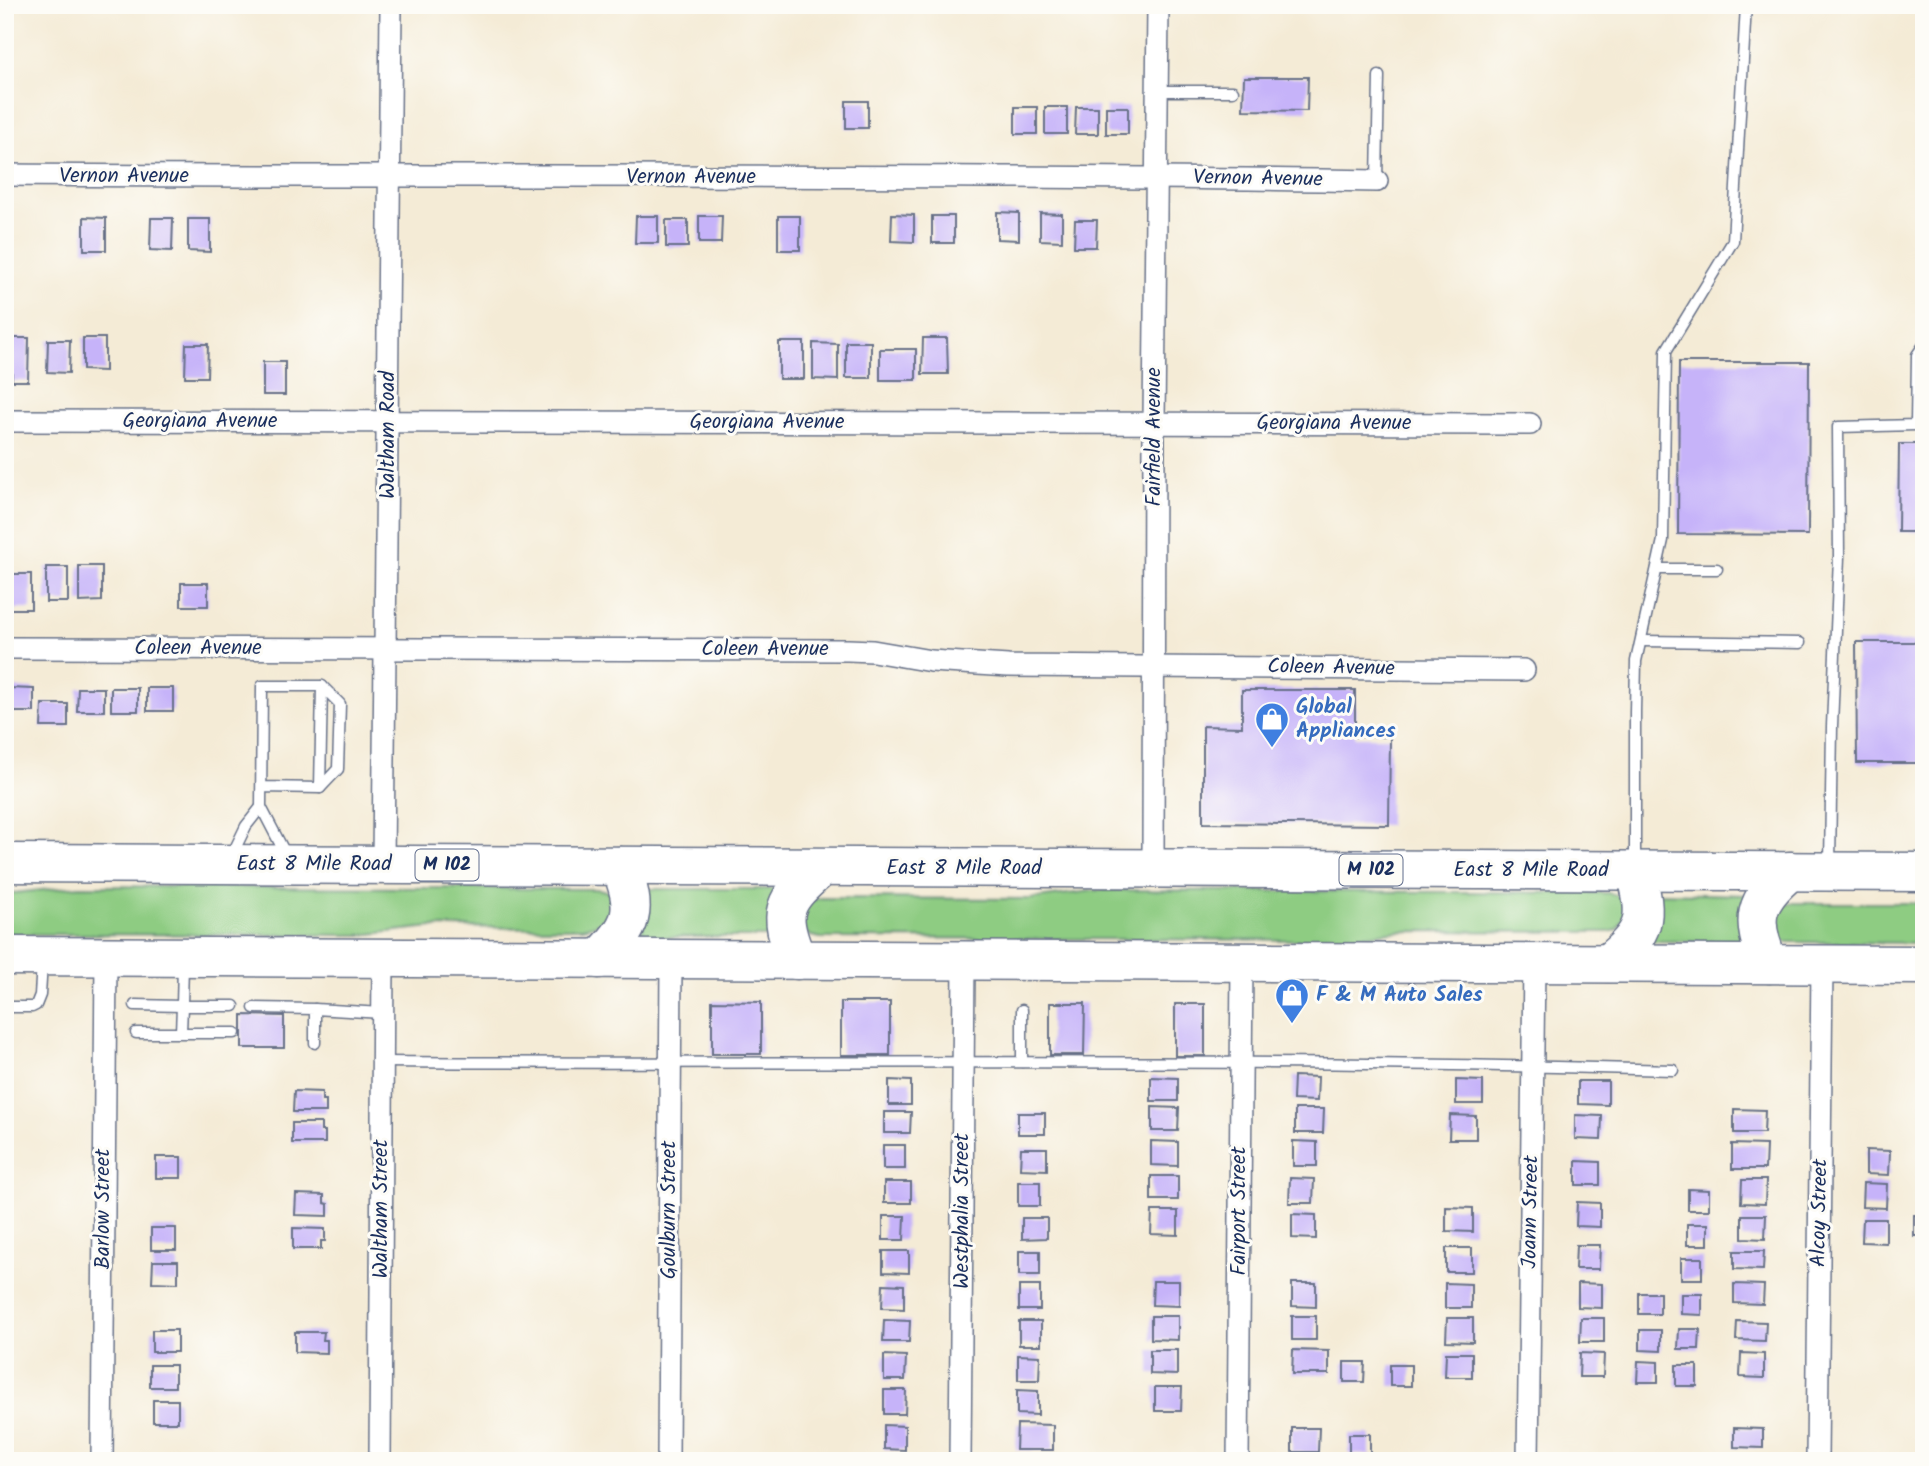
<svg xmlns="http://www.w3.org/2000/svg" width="1929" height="1466" font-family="Kalam,sans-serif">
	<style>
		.green { fill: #8ecc82; stroke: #547e70; stroke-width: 2 }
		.building { fill: #c6b3f9 }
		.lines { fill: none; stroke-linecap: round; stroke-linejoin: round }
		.lane-casing { stroke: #677188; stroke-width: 13 }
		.street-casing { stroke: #677188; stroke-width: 24 }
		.highway-casing { stroke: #677188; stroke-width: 41 }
		.lane { stroke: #fff; stroke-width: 10 }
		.street { stroke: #fff; stroke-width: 21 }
		.highway { stroke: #fff; stroke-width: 38 }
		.labels { text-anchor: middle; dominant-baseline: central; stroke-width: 6; stroke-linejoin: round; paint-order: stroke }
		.shield { fill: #fdfcf7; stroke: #5f6c8c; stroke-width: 2 }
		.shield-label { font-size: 19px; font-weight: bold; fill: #1b2f5e }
		.street-label { font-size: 21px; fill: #1b2f5e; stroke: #fdfcf7 }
		.shop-label { font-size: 21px; font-weight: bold; fill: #366cbe; stroke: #fdfcf7; text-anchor: start }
	</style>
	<rect width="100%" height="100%" fill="#fdfcf7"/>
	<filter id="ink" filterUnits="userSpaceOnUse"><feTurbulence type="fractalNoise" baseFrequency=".0143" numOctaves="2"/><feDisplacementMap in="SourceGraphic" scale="14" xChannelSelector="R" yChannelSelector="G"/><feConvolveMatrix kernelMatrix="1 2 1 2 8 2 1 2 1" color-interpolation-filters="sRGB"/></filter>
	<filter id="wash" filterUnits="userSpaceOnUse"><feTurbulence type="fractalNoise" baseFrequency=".00686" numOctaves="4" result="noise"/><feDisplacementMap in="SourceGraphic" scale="28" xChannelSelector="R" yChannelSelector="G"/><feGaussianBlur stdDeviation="1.57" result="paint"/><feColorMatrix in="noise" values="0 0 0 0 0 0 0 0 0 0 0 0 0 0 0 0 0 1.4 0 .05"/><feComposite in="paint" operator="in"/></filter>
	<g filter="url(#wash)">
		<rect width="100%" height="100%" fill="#f4ebd6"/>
		<g class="green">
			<path d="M79 886 594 889C605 889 611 892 615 903 607 921 601 924 582 928L431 927 361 935 5 934V894Z"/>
			<path d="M646 889H772L775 890 770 937H645L642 936Z"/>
			<path d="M1098 890 1609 893C1622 896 1624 901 1627 913L1617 930 1609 932 1399 931 1325 940 821 938 811 936 804 931 801 909 812 900 821 898 1030 899Z"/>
			<path d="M1657 893 1747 895 1743 940 1740 942 1651 941Z"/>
			<path d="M1792 903H1924V943L1786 942 1779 938 1773 912 1784 904Z"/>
		</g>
		<g id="blocks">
			<g class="building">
				<path d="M1244 77H1308L1307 111 1243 110Z"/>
				<rect x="846" y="101" width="22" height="27"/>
				<rect x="1015" y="107" width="22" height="27"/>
				<rect x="1045" y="107" width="22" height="27"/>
				<path d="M1076 107H1098V134H1075Z"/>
				<rect x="1106" y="107" width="22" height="27"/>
				<path d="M997 212 1019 213V240L997 239Z"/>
				<path d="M1040 213 1062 214V241L1040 240Z"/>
				<path d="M892 214 914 215V242L891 241Z"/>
				<path d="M636 216H658V243H635Z"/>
				<path d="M699 216H722L721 243H699Z"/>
				<rect x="778" y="216" width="22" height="34"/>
				<rect x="932" y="216" width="22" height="27"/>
				<path d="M84 217 106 218V250H84Z"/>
				<path d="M151 218H173L172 251 150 250Z"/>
				<path d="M188 219H210V252L188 251Z"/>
				<rect x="666" y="220" width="22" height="27"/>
				<path d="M1075 220H1097L1096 247H1074Z"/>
				<path d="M12 338H29L28 381H12Z"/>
				<path d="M83 338H105V371L83 370Z"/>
				<path d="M923 338H947L948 374H922Z"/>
				<path d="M48 340H70L69 373 47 372Z"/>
				<rect x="779" y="342" width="25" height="37"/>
				<rect x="846" y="342" width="25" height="36"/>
				<path d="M813 343 838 344V380L813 379Z"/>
				<path d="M186 344H208L207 377H185Z"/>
				<rect x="880" y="349" width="36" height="31"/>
				<rect x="263" y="362" width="22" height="33"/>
				<path d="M1679 362H1809L1808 535 1678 534Z"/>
				<path d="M1899 444H1924V532H1898Z"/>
				<path d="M79 566H102V601L79 602Z"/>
				<rect x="46" y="567" width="22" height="35"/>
				<rect x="9" y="574" width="22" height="35"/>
				<rect x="181" y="583" width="27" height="23"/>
				<path d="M1856 642H1924V763H1857Z"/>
				<path d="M8 688 34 689V712H7Z"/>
				<path d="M78 688H104V711H77Z"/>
				<rect x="111" y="688" width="27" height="23"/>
				<rect x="147" y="688" width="26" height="23"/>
				<path d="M1242 690H1355V737H1390L1389 825 1203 823V726L1242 727Z"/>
				<path d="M42 704H68V727H41Z"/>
				<path d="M712 1001 761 1002V1054H712Z"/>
				<rect x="841" y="1002" width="49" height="53"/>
				<path d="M1050 1003H1085L1084 1055H1050Z"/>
				<rect x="1175" y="1004" width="30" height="52"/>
				<path d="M242 1015 284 1016V1048H242Z"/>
				<path d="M1294 1076 1318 1077 1317 1101 1293 1100Z"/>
				<path d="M1151 1077 1178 1078V1101H1151Z"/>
				<path d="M889 1080 911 1081V1105H889Z"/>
				<path d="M1456 1080 1483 1081V1104H1456Z"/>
				<path d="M1578 1081H1608V1105L1578 1104Z"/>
				<path d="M294 1091 322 1092V1100H326V1112H293Z"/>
				<path d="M1152 1107 1179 1108 1178 1131H1152Z"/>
				<path d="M1295 1109H1324L1323 1133H1295Z"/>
				<path d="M1734 1109 1765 1110 1764 1133H1734Z"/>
				<path d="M884 1112H911L910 1133H884Z"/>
				<rect x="1018" y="1113" width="27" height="21"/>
				<path d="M1450 1115 1476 1116V1139H1449Z"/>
				<path d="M1575 1115 1602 1116 1601 1140 1575 1139Z"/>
				<path d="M292 1123H321V1131H325V1143H292Z"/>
				<path d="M1151 1141 1178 1142V1166L1151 1165Z"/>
				<path d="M1293 1141 1317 1142V1166H1293Z"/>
				<path d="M1732 1144 1766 1145 1765 1169H1732Z"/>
				<rect x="883" y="1145" width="22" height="24"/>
				<path d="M1021 1148H1047V1170L1020 1169Z"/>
				<path d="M1866 1150 1890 1151 1889 1175 1866 1174Z"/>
				<rect x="156" y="1157" width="25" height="21"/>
				<path d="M1576 1161 1600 1162V1185H1576Z"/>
				<rect x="1151" y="1176" width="27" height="24"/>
				<path d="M1290 1178 1314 1179 1313 1203H1289Z"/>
				<path d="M1742 1180H1766L1765 1204 1741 1203Z"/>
				<rect x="884" y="1182" width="27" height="21"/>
				<rect x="1018" y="1182" width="22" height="24"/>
				<path d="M1863 1183 1887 1184 1886 1208 1862 1207Z"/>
				<path d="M1688 1189 1709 1190V1210H1688Z"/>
				<path d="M296 1194 324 1195V1203L328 1204V1216L295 1215Z"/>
				<path d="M1577 1202 1600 1203V1227L1576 1226Z"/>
				<path d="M1446 1207 1473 1208V1232L1446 1231Z"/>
				<path d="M1152 1211H1178V1235L1151 1234Z"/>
				<path d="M1292 1214 1316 1215V1239L1292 1238Z"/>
				<path d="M1742 1215H1766L1765 1239 1742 1238Z"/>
				<rect x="1914" y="1215" width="10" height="21"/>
				<path d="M883 1216H905L904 1240H883Z"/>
				<path d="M1022 1218H1047V1238L1022 1239Z"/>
				<path d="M1863 1219H1886V1243L1862 1242Z"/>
				<rect x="1687" y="1224" width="21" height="21"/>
				<rect x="151" y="1228" width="25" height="22"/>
				<path d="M293 1228 325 1229V1241H321V1249H293Z"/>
				<path d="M1576 1245H1600L1599 1269H1575Z"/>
				<rect x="1446" y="1248" width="26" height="24"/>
				<path d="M883 1251H909V1273L883 1272Z"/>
				<rect x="1019" y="1251" width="21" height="24"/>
				<path d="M1734 1251H1764L1763 1270 1734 1269Z"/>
				<rect x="1681" y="1258" width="21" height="21"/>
				<path d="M153 1261H178V1283L152 1282Z"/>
				<path d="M1153 1281H1179V1306L1152 1305Z"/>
				<path d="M1292 1283H1316V1307L1292 1306Z"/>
				<path d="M1445 1283 1471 1284V1308H1445Z"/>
				<path d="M1578 1283 1602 1284V1308L1578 1307Z"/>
				<path d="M883 1284 904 1285V1309L882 1308Z"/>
				<path d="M1734 1284 1764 1285 1763 1304 1734 1303Z"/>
				<rect x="1019" y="1286" width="21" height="24"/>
				<rect x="1639" y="1293" width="21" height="21"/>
				<path d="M1681 1294H1702V1315L1681 1314Z"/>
				<path d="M1151 1316H1178V1340L1151 1339Z"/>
				<rect x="1292" y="1316" width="24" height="24"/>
				<path d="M1447 1318H1473V1342L1446 1341Z"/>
				<path d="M1581 1318H1604V1342H1580Z"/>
				<path d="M884 1320 910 1321 909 1342H883Z"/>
				<rect x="1019" y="1321" width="22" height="24"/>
				<path d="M1737 1321 1766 1322 1765 1341 1736 1340Z"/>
				<path d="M1679 1329H1700L1699 1349H1678Z"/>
				<rect x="152" y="1330" width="25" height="22"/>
				<path d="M1640 1330H1661V1351L1640 1350Z"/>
				<path d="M295 1332H324L323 1340H327V1353L295 1352Z"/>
				<path d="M1150 1350H1177V1375L1150 1374Z"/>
				<path d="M1293 1350 1329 1351V1374H1292Z"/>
				<path d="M1446 1353H1472V1377H1445Z"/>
				<path d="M1580 1353 1604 1354 1603 1377H1579Z"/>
				<path d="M1741 1353 1764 1354V1378L1740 1377Z"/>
				<path d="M884 1355 906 1356 905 1380H884Z"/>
				<path d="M1018 1355 1040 1356 1039 1380H1018Z"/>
				<path d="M1638 1361 1658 1362V1382H1637Z"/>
				<path d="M1344 1362H1365L1364 1382H1344Z"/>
				<rect x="150" y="1365" width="25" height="22"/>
				<rect x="1390" y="1365" width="21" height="21"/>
				<rect x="1676" y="1365" width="21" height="21"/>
				<path d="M1155 1387H1182L1181 1411H1155Z"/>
				<path d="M884 1390H906L905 1414H884Z"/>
				<path d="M1017 1390 1038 1391V1415L1017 1414Z"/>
				<rect x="153" y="1400" width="25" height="22"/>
				<path d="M1017 1424 1053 1425V1450H1016Z"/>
				<path d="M884 1425 905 1426V1450L884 1449Z"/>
				<path d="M1292 1428H1319L1318 1452H1292Z"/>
				<path d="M1734 1428 1763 1429V1448L1734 1447Z"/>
				<path d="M1349 1434H1370V1455L1349 1454Z"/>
			</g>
		</g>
	</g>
	<g filter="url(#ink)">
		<use href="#blocks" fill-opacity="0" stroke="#677188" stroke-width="2"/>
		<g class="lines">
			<g class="lane-casing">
				<g id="lane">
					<path d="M1157 91H1233"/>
					<path d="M1377 181 1379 76"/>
					<path d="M1657 569H1717"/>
					<path d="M1642 641 1800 643"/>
					<path d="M262 787 320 788 322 686H262L261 807 286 855"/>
					<path d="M320 788 338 769 340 704 322 686"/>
					<path d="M232 855 246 826 261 807"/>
					<path d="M1635 865V712L1636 661 1663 540 1666 351 1733 241 1746 5"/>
					<path d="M1830 865 1832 726 1839 557 1838 427 1916 425 1917 355 1924 345"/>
					<path d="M135 1005 182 1006 183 963"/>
					<path d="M5 1007H32L36 1005 40 995 42 963"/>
					<path d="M254 1008 315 1009V1043"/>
					<path d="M315 1009 382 1013"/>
					<path d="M181 1032 182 1006H234"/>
					<path d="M136 1033H235"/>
					<path d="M381 1062C812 1065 1243 1057 1673 1070"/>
					<path d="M1022 1062V1010"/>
				</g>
			</g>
			<g class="street-casing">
				<g id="street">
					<path d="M5 175C462 178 920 173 1377 181"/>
					<path d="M5 421 1530 424"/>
					<path d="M5 648 848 650 873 651 931 661 1008 666 1524 670"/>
					<path d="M383 864 391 5"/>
					<path d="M1153 869 1154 423 1158 5"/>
					<path d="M102 1461 106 957"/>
					<path d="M380 1461 383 957"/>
					<path d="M668 1461 671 959"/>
					<path d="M960 1461 964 960"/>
					<path d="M1238 1461 1242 961"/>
					<path d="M1528 1461 1534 963"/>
					<path d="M1817 1461 1822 965"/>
				</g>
			</g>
			<g class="highway-casing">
				<g id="highway">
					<path d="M5 863 1924 872"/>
					<path d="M5 956 1924 965"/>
					<path d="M599 959C633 926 639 911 620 866"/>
					<path d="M797 960C776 911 783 901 821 868"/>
					<path d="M1608 963C1647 932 1648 919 1636 871"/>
					<path d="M1769 964C1750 920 1753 902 1790 871"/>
				</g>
			</g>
			<use href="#lane" class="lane"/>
			<use href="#street" class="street"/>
			<use href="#highway" class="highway"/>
		</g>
	</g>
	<defs>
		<g id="shop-pin" transform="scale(1.75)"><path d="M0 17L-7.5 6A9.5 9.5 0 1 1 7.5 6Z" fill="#3f7fe0" stroke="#fdfcf7"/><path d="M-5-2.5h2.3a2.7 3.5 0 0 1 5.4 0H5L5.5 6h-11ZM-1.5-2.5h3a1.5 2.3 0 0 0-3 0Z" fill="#fff"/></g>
	</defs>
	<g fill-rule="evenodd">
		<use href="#shop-pin" x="1272" y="719"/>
		<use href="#shop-pin" x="1292" y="995"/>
	</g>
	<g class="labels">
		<g class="shield">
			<rect x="415.5" y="849.5" width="63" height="31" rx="5"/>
			<rect x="1339.5" y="854.5" width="63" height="31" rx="5"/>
		</g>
		<g class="shield-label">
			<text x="447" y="865">M 102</text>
			<text x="1371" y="870">M 102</text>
		</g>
		<g class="street-label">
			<text x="124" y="176">Vernon Avenue</text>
			<text x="691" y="177">Vernon Avenue</text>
			<text transform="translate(1258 179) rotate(1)">Vernon Avenue</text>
			<text x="200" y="421">Georgiana Avenue</text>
			<text x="767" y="422">Georgiana Avenue</text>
			<text x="1334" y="423">Georgiana Avenue</text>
			<text transform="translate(388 435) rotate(-90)">Waltham Road</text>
			<text transform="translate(1154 437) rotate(-90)">Fairfield Avenue</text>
			<text x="198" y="648">Coleen Avenue</text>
			<text x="765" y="649">Coleen Avenue</text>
			<text transform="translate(1331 668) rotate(1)">Coleen Avenue</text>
			<text x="314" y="864">East 8 Mile Road</text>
			<text x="964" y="868">East 8 Mile Road</text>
			<text x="1531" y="870">East 8 Mile Road</text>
			<text transform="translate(103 1209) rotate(-90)">Barlow Street</text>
			<text transform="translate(381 1209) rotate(-90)">Waltham Street</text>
			<text transform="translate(669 1210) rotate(-90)">Goulburn Street</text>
			<text transform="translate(962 1211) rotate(-90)">Westphalia Street</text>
			<text transform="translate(1239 1211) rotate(-90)">Fairport Street</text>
			<text transform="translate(1531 1212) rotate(-89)">Joann Street</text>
			<text transform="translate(1820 1213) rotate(-89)">Alcoy Street</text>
		</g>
		<g class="shop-label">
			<text x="1296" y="707">Global<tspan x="1296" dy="24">Appliances</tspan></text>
			<text x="1316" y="995">F &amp; M Auto Sales</text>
		</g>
	</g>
	<rect width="1929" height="1466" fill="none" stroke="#fdfcf7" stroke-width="28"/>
</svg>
